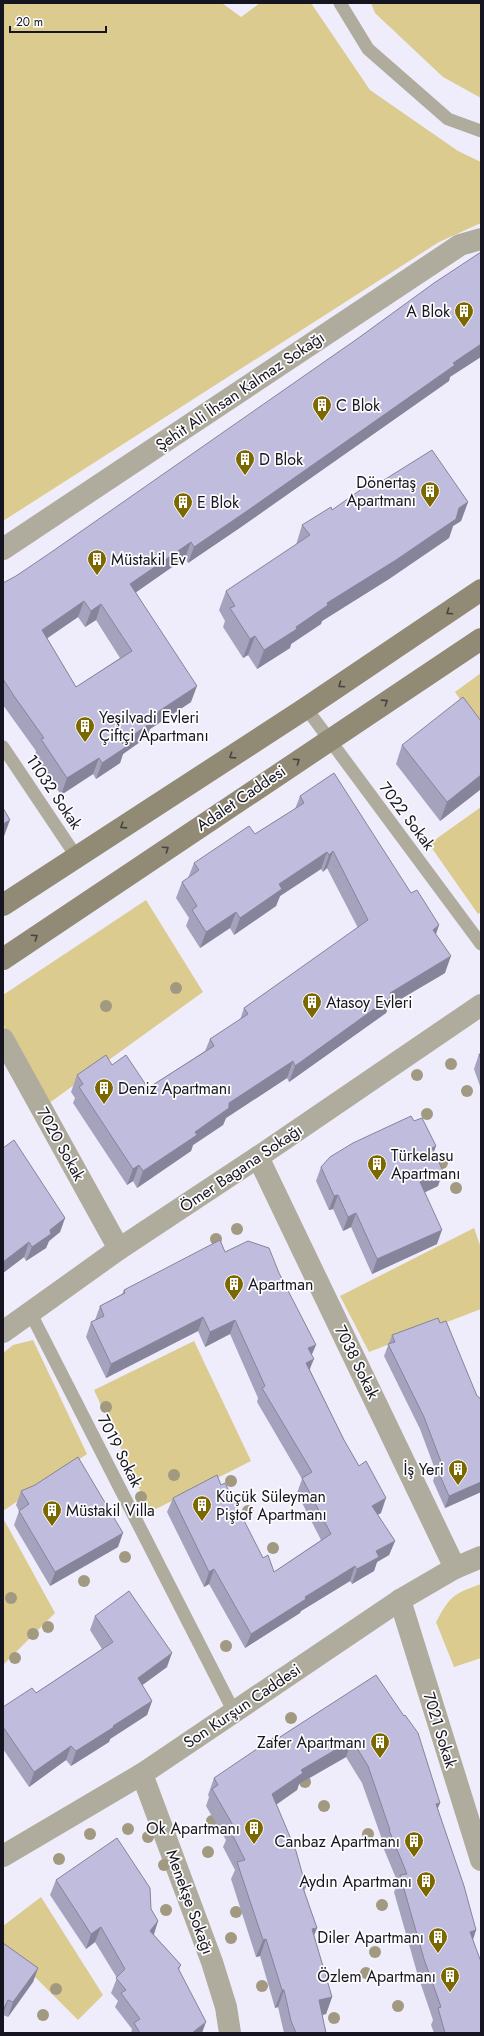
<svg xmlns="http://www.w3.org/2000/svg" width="484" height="2036" font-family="Jost,sans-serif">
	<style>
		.green { fill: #dbcb8e }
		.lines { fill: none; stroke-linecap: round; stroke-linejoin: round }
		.lane { stroke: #b0ac9d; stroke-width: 13 }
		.street { stroke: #b0ac9d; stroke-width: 22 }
		.secondary { stroke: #918b76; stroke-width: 22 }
		.tree { fill: #a19980 }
		.wall { fill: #a5a2be; fill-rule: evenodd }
		.shaded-wall { fill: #86849b }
		.building { fill: #c0bcdd; stroke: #86849b; fill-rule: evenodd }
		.oneway { stroke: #474442 }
		.labels { text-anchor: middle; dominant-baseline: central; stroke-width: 3.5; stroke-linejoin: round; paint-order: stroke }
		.poi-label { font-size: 16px; fill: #161420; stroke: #fcfcfc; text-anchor: start }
		.street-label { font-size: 16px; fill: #161420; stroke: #fcfcfc }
	</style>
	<rect width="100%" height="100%" fill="#efedfb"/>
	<g class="green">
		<path d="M3 3H222L241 17 260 3H311L370 90 458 151 481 162V223L439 242 3 521Z"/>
		<path d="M371 3H481V98L443 77 375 13Z"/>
		<path d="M481 673V729L455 692Z"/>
		<path d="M481 807V912L478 914 429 844Z"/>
		<path d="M146 900 203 992 45 1106 3 1024V995Z"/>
		<path d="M474 1228 481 1248V1309L369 1352 340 1296Z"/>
		<path d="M33 1340 87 1454 3 1511V1353L13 1345Z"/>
		<path d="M194 1341 251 1461 150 1512 94 1390Z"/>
		<path d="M3 1518 55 1613 3 1665Z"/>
		<path d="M481 1584V1658L454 1667 436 1622C450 1596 453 1594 481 1584Z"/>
		<path d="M41 1897 103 1995 78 2020 3 1945V1926Z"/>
	</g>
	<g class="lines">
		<g class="lane">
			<path d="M340 3 368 49 448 119 481 131"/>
			<path d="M306 708 481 944"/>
			<path d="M3 747 76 856"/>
			<path d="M30 1312 234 1712"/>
		</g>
		<g class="street">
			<path d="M3 549 460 245 481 239"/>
			<path d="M3 1039 119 1249"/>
			<path d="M258 1157 455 1568"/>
			<path d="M3 1332 119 1249 258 1157 481 1005"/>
			<path d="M400 1600 481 1860"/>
			<path d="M142 1774 212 1962 226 2007 230 2033"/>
			<path d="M3 1856 142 1774 400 1600 455 1568 481 1557"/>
		</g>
		<g class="secondary">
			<path d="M3 905 306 708 481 590"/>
			<path d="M3 959 481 639"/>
		</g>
	</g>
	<g class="tree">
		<circle cx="176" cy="988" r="6"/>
		<circle cx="106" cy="1006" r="6"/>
		<circle cx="451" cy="1064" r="6"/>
		<circle cx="417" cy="1075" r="6"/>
		<circle cx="467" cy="1091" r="6"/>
		<circle cx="427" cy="1114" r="6"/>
		<circle cx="442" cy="1163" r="6"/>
		<circle cx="456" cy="1188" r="6"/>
		<circle cx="237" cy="1229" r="6"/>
		<circle cx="216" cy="1239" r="6"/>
		<circle cx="106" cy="1407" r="6"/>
		<circle cx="174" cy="1475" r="6"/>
		<circle cx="231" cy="1481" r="6"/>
		<circle cx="141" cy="1497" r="6"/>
		<circle cx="248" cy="1511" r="6"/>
		<circle cx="273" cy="1548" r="6"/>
		<circle cx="125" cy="1557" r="6"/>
		<circle cx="84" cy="1581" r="6"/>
		<circle cx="11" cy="1598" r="6"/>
		<circle cx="48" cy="1627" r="6"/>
		<circle cx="33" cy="1634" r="6"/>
		<circle cx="226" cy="1646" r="6"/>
		<circle cx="15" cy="1658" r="6"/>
		<circle cx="291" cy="1718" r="6"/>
		<circle cx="305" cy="1782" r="6"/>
		<circle cx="324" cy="1806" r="6"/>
		<circle cx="212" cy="1821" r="6"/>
		<circle cx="128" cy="1829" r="6"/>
		<circle cx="90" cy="1834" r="6"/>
		<circle cx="368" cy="1834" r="6"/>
		<circle cx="148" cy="1837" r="6"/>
		<circle cx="208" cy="1852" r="6"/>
		<circle cx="59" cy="1859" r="6"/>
		<circle cx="164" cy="1865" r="6"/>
		<circle cx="382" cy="1905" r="6"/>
		<circle cx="166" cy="1910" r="6"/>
		<circle cx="236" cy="1912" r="6"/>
		<circle cx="231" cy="1938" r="6"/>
		<circle cx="375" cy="1952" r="6"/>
		<circle cx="366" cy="1973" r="6"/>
		<circle cx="262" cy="1986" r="6"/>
		<circle cx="56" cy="1989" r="6"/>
		<circle cx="398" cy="2006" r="6"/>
		<circle cx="43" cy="2015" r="6"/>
		<circle cx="334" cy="2018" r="6"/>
	</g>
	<g class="wall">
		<path d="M450 377 449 381 241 527 188 563 185 558 136 592 191 702 150 729 147 737 123 754 120 763 96 779 93 774 61 795 35 755 36 751 3 705V583ZM78 617 85 627 96 620 120 658 76 687 47 638Z"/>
		<path d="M376 485 468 502 461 521 453 526 449 538 389 579 322 621 321 624 291 644 290 648 257 669 248 655 243 658 223 627 225 621 219 610 226 591 296 545 302 525 332 510Z"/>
		<path d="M481 721V789L440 821 396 764 402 745Z"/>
		<path d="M300 796 411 893 439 925 436 934 445 973 389 1006 386 1013 289 1082 287 1078 226 1118 223 1125 193 1145 191 1151 137 1188 133 1181 127 1185 73 1103 75 1098 71 1092 77 1075 112 1065 148 1088 205 1051 210 1039 240 1020 244 1008 358 928 327 868 323 872 321 869 280 896 276 906 234 935 230 928 200 948 186 926 189 918 176 898 182 882 188 878 194 863 255 834 295 809Z"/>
		<path d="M479 1054H481V1089L474 1069Z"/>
		<path d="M414 1121 434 1152 443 1171 438 1186 425 1192 437 1244 372 1274 351 1227 343 1231 333 1209 329 1210 316 1181 321 1167Z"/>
		<path d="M3 1148 65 1218 60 1232 49 1241 46 1248 26 1261 24 1257 3 1273Z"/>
		<path d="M225 1252 312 1356 310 1370 344 1440 381 1513 377 1515 395 1541 389 1555 377 1562 374 1571 352 1584 350 1581 301 1611 300 1613 245 1648 209 1584 204 1587 167 1512 173 1498 221 1485 263 1558 274 1572 321 1540 297 1493 302 1479 257 1402 258 1398 230 1334 205 1347 198 1331 106 1378 86 1337 91 1322 95 1320 100 1306 122 1294 124 1290Z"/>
		<path d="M392 1335 481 1399V1492L445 1508 433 1481 436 1472 420 1429 384 1356Z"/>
		<path d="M35 1485 118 1547 50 1586 14 1525 19 1511 16 1505 21 1491Z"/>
		<path d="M95 1616 167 1667 142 1685 152 1701 147 1715 110 1739 109 1742 71 1766 66 1760 29 1787 3 1749V1707L36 1693 102 1649 90 1630Z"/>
		<path d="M376 1675 440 1803 437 1809 476 1930 473 1940 481 2033H434L431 2025 433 2020 418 1976 394 1892 398 1883 383 1847 384 1845 362 1783 346 1757 299 1784 297 1790 276 1804 306 1887 304 1892 317 1928 314 1935 332 1997 326 2014 322 2015 326 2033H284L278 2007 275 2008 260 1956 256 1957 231 1879 235 1870 223 1847 226 1840 206 1806 209 1797 208 1795 214 1778 280 1737Z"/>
		<path d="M56 1880 151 1909 158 1921 154 1935 181 1965 179 1970 202 2033H131L132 2029 115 2007 118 2001 111 1993 117 1978 95 1942 86 1949 50 1895Z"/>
		<path d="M3 1943 38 1968 33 1982 8 2017 3 2015Z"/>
	</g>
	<g class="shaded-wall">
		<path d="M481 344V357L450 377 449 381 241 527 188 563 194 547 453 363Z"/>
		<path d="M468 502 461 521 453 526 449 538 389 579 322 621 321 624 291 644 290 648 257 669 264 650 296 627 327 603Z"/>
		<path d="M191 542 185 558 125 600 130 584Z"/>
		<path d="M84 601 78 617 36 646 42 630Z"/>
		<path d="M101 604 96 620 85 627 91 611Z"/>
		<path d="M255 636 248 655 243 658 250 639Z"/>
		<path d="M197 686 191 702 150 729 147 737 123 754 120 763 96 779 102 763 150 717Z"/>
		<path d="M99 758 93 774 61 795 67 778Z"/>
		<path d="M481 775V789L440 821 447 802Z"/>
		<path d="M10 820 3 839V824Z"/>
		<path d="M333 851 327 868 323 872 329 855Z"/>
		<path d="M327 852 321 869 280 896 276 906 234 935 240 918 279 884Z"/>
		<path d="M236 912 230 928 200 948 206 932Z"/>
		<path d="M439 925 433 942V930Z"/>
		<path d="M451 956 445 973 389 1006 386 1013 289 1082 295 1066 390 993Z"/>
		<path d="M293 1061 287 1078 226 1118 223 1125 193 1145 191 1151 137 1188 143 1171 195 1132 229 1103Z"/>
		<path d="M436 1146 431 1160 432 1148Z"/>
		<path d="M139 1165 133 1181 127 1185 133 1169Z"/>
		<path d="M443 1171 438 1186 415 1197 420 1182Z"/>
		<path d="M338 1195 333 1209 329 1210 334 1196Z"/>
		<path d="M356 1213 351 1227 343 1231 348 1217Z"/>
		<path d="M65 1218 60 1232 49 1241 46 1248 26 1261 32 1247 50 1230Z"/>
		<path d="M442 1230 437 1244 372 1274 377 1259Z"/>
		<path d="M29 1242 24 1257 3 1273V1262Z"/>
		<path d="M203 1317 198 1331 106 1378 111 1364Z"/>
		<path d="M235 1320 230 1334 205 1347 210 1332Z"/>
		<path d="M316 1345 310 1359 308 1348Z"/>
		<path d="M314 1359 308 1373 306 1363Z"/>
		<path d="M481 1482V1492L445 1508 449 1496Z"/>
		<path d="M386 1498 381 1513 366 1521 372 1506Z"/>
		<path d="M123 1533 118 1547 50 1586 55 1572Z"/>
		<path d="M395 1541 389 1555 377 1562 374 1571 352 1584 357 1569 376 1551Z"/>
		<path d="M355 1566 350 1581 301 1611 300 1613 245 1648 251 1634 305 1597Z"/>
		<path d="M214 1569 209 1584 204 1587 209 1572Z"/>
		<path d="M172 1653 167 1667 133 1692 138 1678Z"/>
		<path d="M152 1701 147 1715 110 1739 109 1742 71 1766 76 1751 113 1726Z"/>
		<path d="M352 1740 346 1757 299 1784 297 1790 266 1812 272 1794 301 1770Z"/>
		<path d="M71 1746 66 1760 29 1787 34 1772Z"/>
		<path d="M440 1803 433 1820 436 1804Z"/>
		<path d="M158 1921 153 1936 150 1931Z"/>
		<path d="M101 1927 95 1942 86 1949 91 1934Z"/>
		<path d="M317 1928 310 1945 312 1929Z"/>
		<path d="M476 1930 470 1948V1932Z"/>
		<path d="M266 1939 260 1956 256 1957 263 1940Z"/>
		<path d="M38 1968 33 1982 8 2017 13 2002Z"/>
		<path d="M282 1990H284L278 2007 275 2008Z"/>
		<path d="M332 1997 326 2014 313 2017 319 2000Z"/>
		<path d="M8 2000 3 2014V2010Z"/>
		<path d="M206 2022 202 2033H192Z"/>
	</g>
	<g class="building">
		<path d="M481 252V344L453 363 455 365 247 511 194 547 191 542 130 584 197 686 150 717 153 721 122 743 126 747 102 763 99 758 67 778 41 739 44 738 14 696 3 679V583L16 576 50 553 357 339 434 283ZM84 601 91 611 101 604 132 651 76 687 42 630Z"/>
		<path d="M432 450 468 502 459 508 456 519 396 560 327 603 328 605 296 627 297 629 264 650 255 636 250 639 230 608 235 606 226 591 310 535 302 525 331 507 332 510 373 481 376 485Z"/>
		<path d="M463 697 481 721V775L447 802 402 745Z"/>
		<path d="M334 773 411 893 417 890 439 925 433 930 451 956 390 993 392 996 295 1066 293 1061 229 1103V1108L195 1132 197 1135 143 1171 139 1165 133 1169 79 1087 83 1084 77 1075 106 1055 112 1065 126 1055 148 1088 214 1046 210 1039 248 1014 244 1008 368 920 333 851 329 855 327 852 279 884 282 889 240 918 236 912 206 932 192 910 197 906 182 882 199 870 194 863 249 826 255 834 304 803 300 796Z"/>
		<path d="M3 808 10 820 3 824Z"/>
		<path d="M479 1054H481V1060Z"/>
		<path d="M411 1116 414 1121 422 1118 436 1146 432 1148 443 1171 420 1182 442 1230 377 1259 356 1213 348 1217 338 1195 334 1196 321 1167 330 1157 353 1143Z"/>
		<path d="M14 1140 65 1218 50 1230 51 1234 32 1247 29 1242 3 1262V1148Z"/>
		<path d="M220 1240 225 1252 248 1241 269 1248 279 1273 316 1345 308 1348 314 1359 306 1363 344 1440 359 1466 366 1461 386 1498 372 1506 395 1541 376 1551 379 1557 357 1569 355 1566 305 1597 306 1599 251 1634 214 1569 209 1572 173 1498 217 1475 221 1485 225 1483 263 1558 268 1555 274 1572 331 1534 302 1478 312 1472 262 1388 265 1386 235 1320 210 1332 203 1317 111 1364 91 1322 104 1316 100 1306 125 1293 124 1290Z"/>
		<path d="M438 1318 440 1323 446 1321 477 1396 481 1399V1482L449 1496 437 1469 443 1467 424 1417 388 1344 395 1342 392 1335Z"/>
		<path d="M78 1457 123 1533 55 1572 19 1511 29 1504 21 1491 35 1485Z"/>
		<path d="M129 1591 172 1653 138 1678 152 1701 113 1726 114 1727 76 1751 71 1746 34 1772 3 1727V1707L32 1688 36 1693 113 1642 95 1616Z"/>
		<path d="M376 1675 404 1716 405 1715 418 1733 440 1803 436 1804 464 1886 476 1930 470 1932 481 1962V2033H445L438 2008 441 2007 424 1959 400 1875 407 1874 389 1830H390L368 1766 352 1740 301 1770 303 1773 272 1794 296 1851 306 1887 303 1888 317 1928 312 1929 332 1997 319 2000 326 2033H296L291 2021 284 1990H282L266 1939 263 1940 237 1862 245 1860 230 1830 234 1827 212 1789 218 1785 214 1778 279 1734 280 1737Z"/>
		<path d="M117 1838 150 1888 151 1909 158 1921 150 1931 181 1965 178 1968 206 2022 192 2033H140L134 2023 140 2019 121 1993 126 1990 116 1978 125 1969 101 1927 91 1934 56 1880Z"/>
		<path d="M3 1943 38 1968 13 2002 8 2000 3 2010Z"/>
	</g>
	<defs><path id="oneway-chevron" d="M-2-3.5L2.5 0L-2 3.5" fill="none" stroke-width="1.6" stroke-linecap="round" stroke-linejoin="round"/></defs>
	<g class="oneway">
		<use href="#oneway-chevron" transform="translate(449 612) rotate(146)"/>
		<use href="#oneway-chevron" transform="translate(341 685) rotate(146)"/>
		<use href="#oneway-chevron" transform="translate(385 702) rotate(-33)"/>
		<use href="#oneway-chevron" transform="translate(232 756) rotate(147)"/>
		<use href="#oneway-chevron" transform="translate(297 761) rotate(-34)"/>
		<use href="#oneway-chevron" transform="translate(123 826) rotate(147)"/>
		<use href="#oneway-chevron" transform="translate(166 849) rotate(-34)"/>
		<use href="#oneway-chevron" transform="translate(35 937) rotate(-34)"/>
	</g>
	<defs>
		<g id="building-pin" transform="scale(1)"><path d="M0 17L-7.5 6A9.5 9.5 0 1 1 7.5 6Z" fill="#7c6800" stroke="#fcfcfc"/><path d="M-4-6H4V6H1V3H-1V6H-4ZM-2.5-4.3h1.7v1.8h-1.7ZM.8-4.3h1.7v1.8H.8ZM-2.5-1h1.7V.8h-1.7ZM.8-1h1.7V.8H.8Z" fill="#fff"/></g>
	</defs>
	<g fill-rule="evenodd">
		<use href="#building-pin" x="464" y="311"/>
		<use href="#building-pin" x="322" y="405"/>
		<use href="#building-pin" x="245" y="459"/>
		<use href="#building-pin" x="430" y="491"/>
		<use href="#building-pin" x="183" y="502"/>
		<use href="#building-pin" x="97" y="559"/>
		<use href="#building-pin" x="85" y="726"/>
		<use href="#building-pin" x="312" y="1002"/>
		<use href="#building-pin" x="104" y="1088"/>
		<use href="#building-pin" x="377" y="1164"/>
		<use href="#building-pin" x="234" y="1284"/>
		<use href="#building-pin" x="458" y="1469"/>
		<use href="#building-pin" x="202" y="1505"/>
		<use href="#building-pin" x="52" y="1510"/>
		<use href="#building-pin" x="380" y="1742"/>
		<use href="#building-pin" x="254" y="1828"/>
		<use href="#building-pin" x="414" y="1841"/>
		<use href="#building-pin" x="426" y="1881"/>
		<use href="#building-pin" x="438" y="1937"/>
		<use href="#building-pin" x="450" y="1976"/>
	</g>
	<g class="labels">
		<g class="poi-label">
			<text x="450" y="311" text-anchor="end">A Blok</text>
			<text x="336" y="405">C Blok</text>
			<text x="259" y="459">D Blok</text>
			<text x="416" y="482" text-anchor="end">Dönertaş<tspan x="416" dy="18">Apartmanı</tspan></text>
			<text x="197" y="502">E Blok</text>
			<text x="111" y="559">Müstakil Ev</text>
			<text x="99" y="717">Yeşilvadi Evleri<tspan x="99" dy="18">Çiftçi Apartmanı</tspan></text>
			<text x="326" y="1002">Atasoy Evleri</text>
			<text x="118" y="1088">Deniz Apartmanı</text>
			<text x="391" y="1155">Türkelasu<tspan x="391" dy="18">Apartmanı</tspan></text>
			<text x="248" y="1284">Apartman</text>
			<text x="444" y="1469" text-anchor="end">İş Yeri</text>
			<text x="216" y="1496">Küçük Süleyman<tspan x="216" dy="18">Piştof Apartmanı</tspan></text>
			<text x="66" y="1510">Müstakil Villa</text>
			<text x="366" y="1742" text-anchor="end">Zafer Apartmanı</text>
			<text x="240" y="1828" text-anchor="end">Ok Apartmanı</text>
			<text x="400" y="1841" text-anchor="end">Canbaz Apartmanı</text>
			<text x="412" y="1881" text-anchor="end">Aydın Apartmanı</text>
			<text x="424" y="1937" text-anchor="end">Diler Apartmanı</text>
			<text x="436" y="1976" text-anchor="end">Özlem Apartmanı</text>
		</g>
		<g class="street-label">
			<text transform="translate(240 391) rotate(-34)">Şehit Ali İhsan Kalmaz Sokağı</text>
			<text transform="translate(54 792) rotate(56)">11032 Sokak</text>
			<text transform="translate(241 798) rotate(-34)">Adalet Caddesi</text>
			<text transform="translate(407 816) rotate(53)">7022 Sokak</text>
			<text transform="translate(61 1144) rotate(61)">7020 Sokak</text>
			<text transform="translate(241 1168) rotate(-34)">Ömer Bagana Sokağı</text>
			<text transform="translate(357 1362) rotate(64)">7038 Sokak</text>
			<text transform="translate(120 1451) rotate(63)">7019 Sokak</text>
			<text transform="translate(242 1706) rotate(-34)">Son Kurşun Caddesi</text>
			<text transform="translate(440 1730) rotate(73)">7021 Sokak</text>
			<text transform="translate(190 1902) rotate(70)">Menekşe Sokağı</text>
		</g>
	</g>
	<rect width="484" height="2036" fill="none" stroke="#161420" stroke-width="8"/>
	<path d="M10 26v6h96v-6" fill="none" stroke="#161420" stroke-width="2"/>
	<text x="16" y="26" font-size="12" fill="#161420" stroke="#fcfcfc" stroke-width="3" paint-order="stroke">20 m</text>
</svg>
